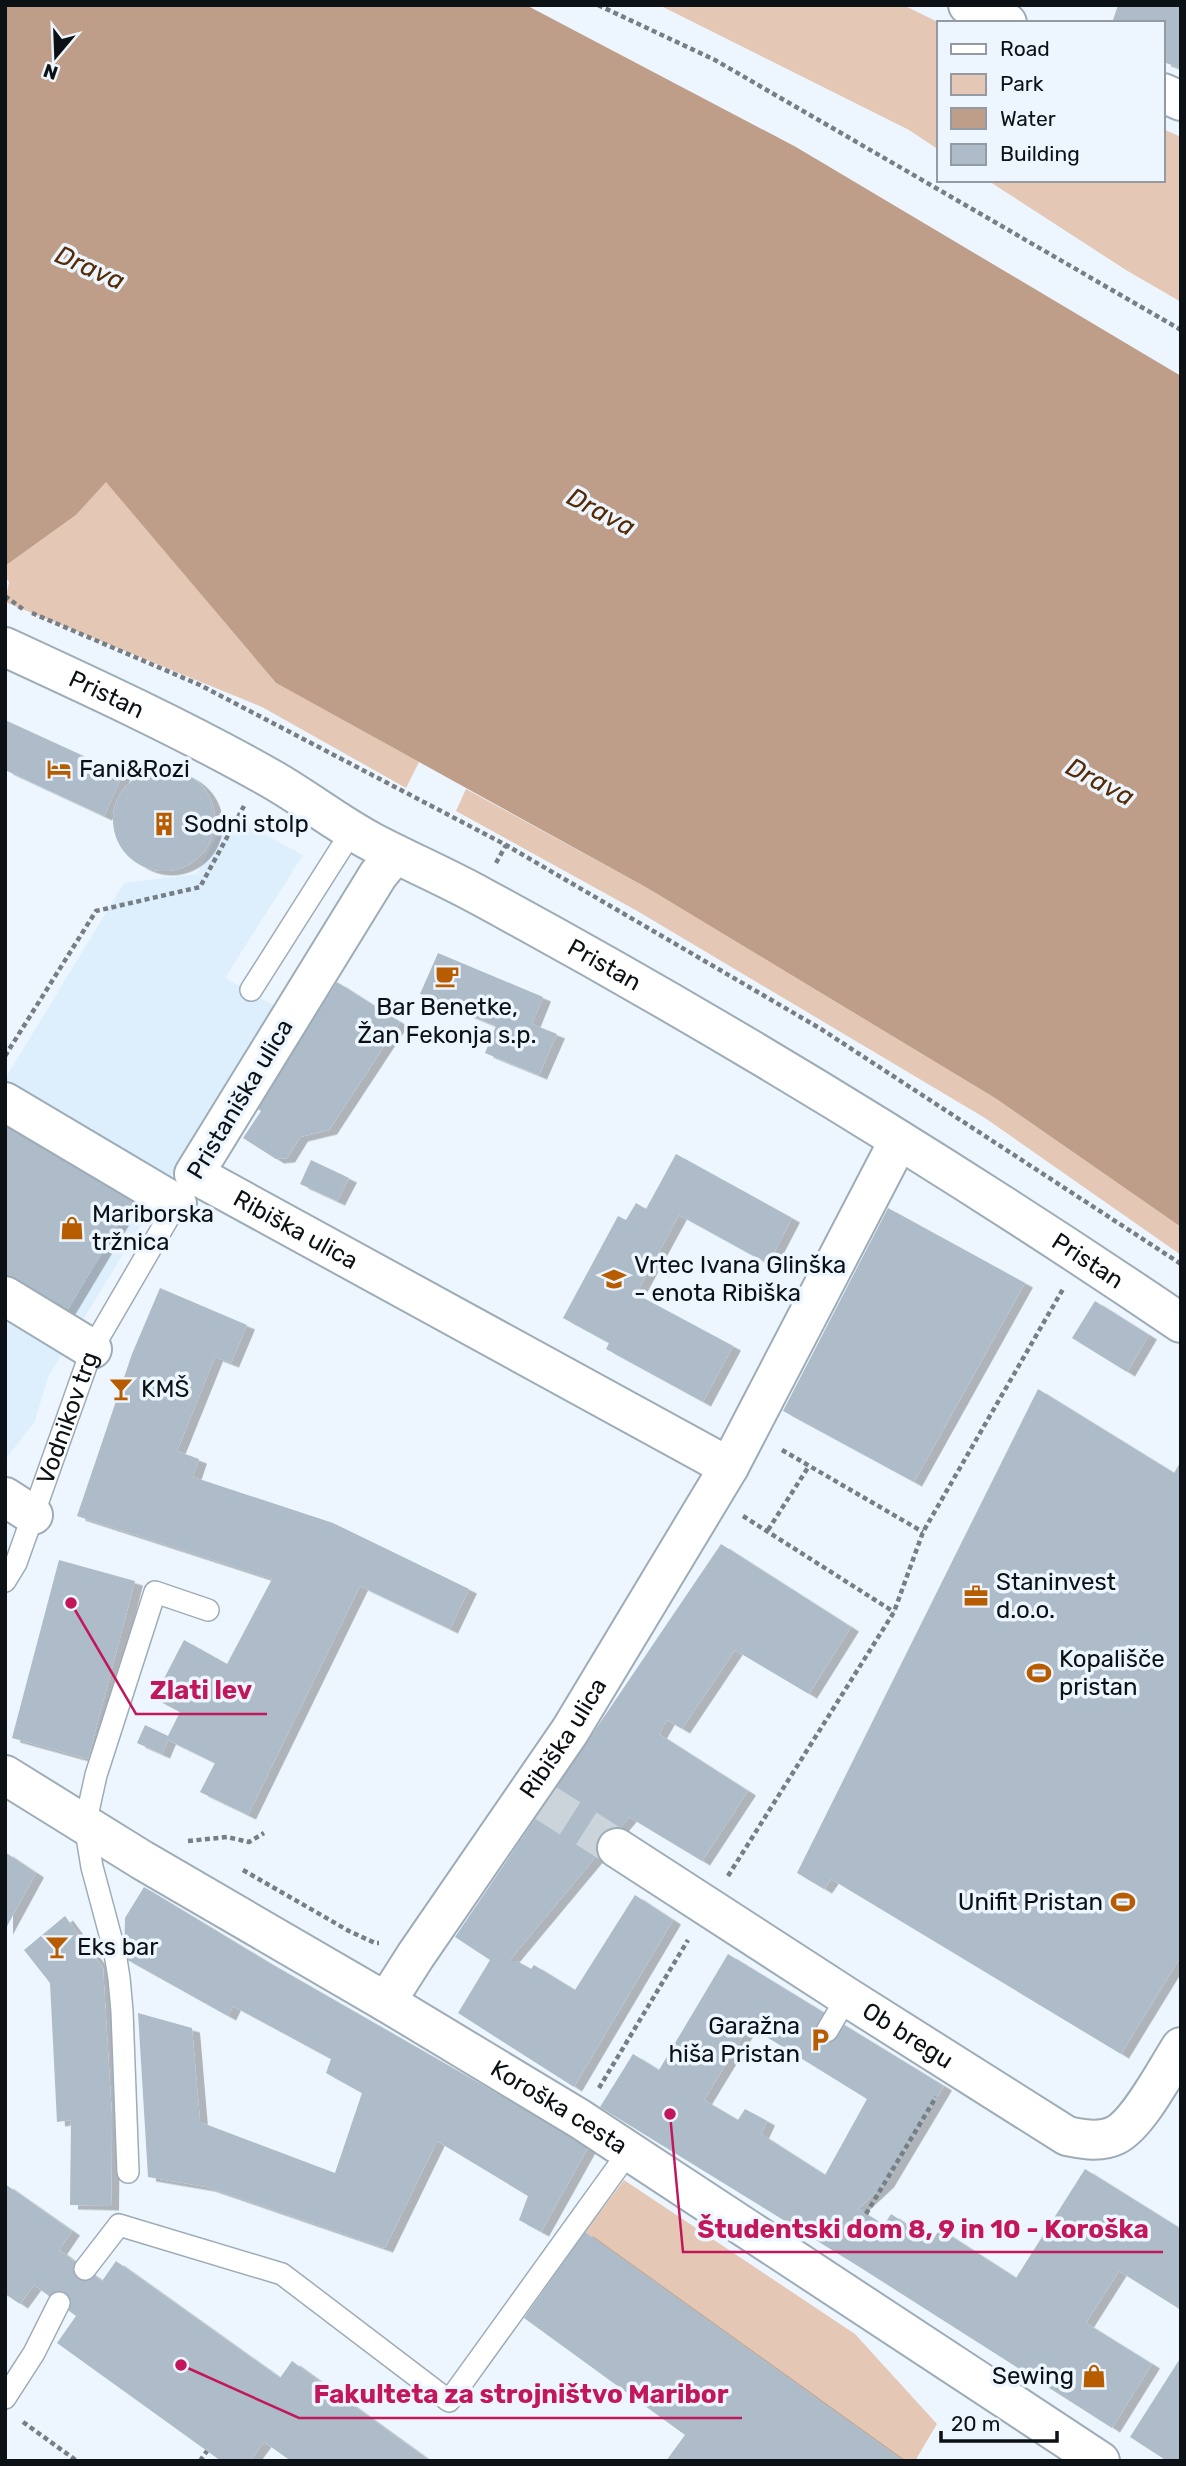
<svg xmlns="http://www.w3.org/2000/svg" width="1186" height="2466" font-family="Rubik,sans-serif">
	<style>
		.built { fill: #ddeffd }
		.green { fill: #e4c8b5 }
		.water { fill: #bf9e89 }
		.building { fill: #adbcc8; fill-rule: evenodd; filter: url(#shadow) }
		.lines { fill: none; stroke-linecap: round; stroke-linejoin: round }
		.street-tunnel { stroke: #cbd4db; stroke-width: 38; stroke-dasharray: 38 19; stroke-linecap: butt }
		.lane-casing { stroke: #9dacb7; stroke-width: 24 }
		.street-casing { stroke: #9dacb7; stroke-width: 42 }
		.path { stroke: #777e84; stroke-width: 4.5; stroke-dasharray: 5 3.5; stroke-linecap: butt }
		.lane { stroke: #fff; stroke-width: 21 }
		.street { stroke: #fff; stroke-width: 38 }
		.labels { text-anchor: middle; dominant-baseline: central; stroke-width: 7; stroke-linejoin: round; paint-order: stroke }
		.street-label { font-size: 24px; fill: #0c1115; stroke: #edf6fe }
		.poi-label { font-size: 24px; fill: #0c1115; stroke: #edf6fe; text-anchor: start }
		.water-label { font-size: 26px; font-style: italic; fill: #552a05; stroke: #edf6fe }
		.leader { fill: none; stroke: #c2185b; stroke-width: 2.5 }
		.callout-dot { fill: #c2185b; stroke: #edf6fe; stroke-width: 2.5 }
		.callout-label { font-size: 26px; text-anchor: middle; font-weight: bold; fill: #c2185b; stroke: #edf6fe; stroke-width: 7; stroke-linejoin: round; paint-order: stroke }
	</style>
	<defs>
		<filter id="shadow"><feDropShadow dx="8" dy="4.5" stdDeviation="0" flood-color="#0004"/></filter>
	</defs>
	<rect width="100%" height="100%" fill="#edf6fe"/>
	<path class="built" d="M228 815 303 855 225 978 275 1006 48 1377 35 1421 5 1460V1079L124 883 197 874Z"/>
	<g class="green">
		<path d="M659 5H903L940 23 939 150 909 130Z"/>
		<path d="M1163 129 1181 137V302L1126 270 987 180H1163Z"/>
		<path d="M106 481 276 683 419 762 406 788 262 707 5 602 9 582 5 576V566L76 515Z"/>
		<path d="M466 789 649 889 995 1098 1181 1227V1255L985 1118 639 912 456 811Z"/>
		<path d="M624 2180 855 2334 937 2424 915 2461H904L585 2232Z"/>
	</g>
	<path class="water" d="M5 5H526L796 147 1181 376V1227L995 1098 649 889 276 683 106 482 76 515 5 566Z"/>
	<g class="building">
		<path d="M1118 5H1181V68L1163 62V23H1112Z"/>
		<path d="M5 720 123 774 104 816 5 770Z"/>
		<circle cx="164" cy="820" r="51"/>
		<path d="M438 953 543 997 532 1024 557 1034 539 1075 485 1053 496 1026 420 994Z"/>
		<path d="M337 982 400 1022 329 1130 300 1137 287 1158 276 1159 243 1138 261 1111 255 1107Z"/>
		<path d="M5 1118 136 1196 62 1319 5 1285Z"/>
		<path d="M676 1154 792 1218 768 1264 679 1215 636 1294 733 1346 703 1402 606 1349 609 1343 563 1318 618 1216 626 1220 636 1203 646 1209Z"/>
		<path d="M311 1160 349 1178 337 1201 300 1184Z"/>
		<path d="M888 1208 1025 1283 914 1482 783 1411Z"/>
		<path d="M160 1288 247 1325 231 1363 215 1357 177 1451 199 1459 193 1477 333 1523 469 1589 450 1629 360 1586 248 1815 200 1792 215 1763 168 1740 162 1754 137 1743 145 1725 168 1736 180 1712 154 1698 184 1640 227 1664 272 1579 77 1516 132 1354Z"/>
		<path d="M1095 1301 1149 1335 1127 1372 1072 1338Z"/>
		<path d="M1038 1389 1174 1473 1181 1461V1956L1121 2054 831 1879 824 1889 797 1873Z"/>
		<path d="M721 1544 851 1627 809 1694 735 1650 682 1729 667 1720 659 1734 748 1791 702 1861 629 1817 509 1961H517L531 1969 534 1965 575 1990 635 1895 673 1920 574 2087 458 2013 490 1960 455 1937Z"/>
		<path d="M59 1560 135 1581 88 1759 12 1738Z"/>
		<path d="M5 1852 36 1873 5 1930Z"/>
		<path d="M144 1887 268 1962 589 2146 541 2232 519 2220 528 2196 437 2141 385 2248 207 2187 148 2177 138 2013 192 2028 200 2122 335 2173 362 2093 326 2073 331 2059 233 2006 228 2016 124 1958 125 1918Z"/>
		<path d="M65 1916 103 1968 112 2118 111 2206 70 2205 71 2120 57 2122 50 1983 24 1950Z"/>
		<path d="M728 1954 944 2086 886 2183 858 2209 884 2225 891 2214 932 2241 940 2229 1016 2278 1085 2169 1181 2229V2310L1119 2271 1086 2323 1152 2364 1112 2428 858 2266 600 2107 633 2054 659 2070ZM749 2026 867 2099 825 2175 761 2134 767 2121 745 2109 738 2120 704 2100Z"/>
		<path d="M5 2184 72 2231 59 2250 102 2281 116 2261 280 2378 292 2361 430 2461H291L264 2442 250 2461H221L57 2343 76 2316 34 2285 20 2304 5 2294Z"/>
		<path d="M585 2232 904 2461H666L685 2435 524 2318Z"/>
		<path d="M1181 2357V2461H1167L1130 2437Z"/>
	</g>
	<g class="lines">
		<path class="street-tunnel" d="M538 1798 617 1848"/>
		<g class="lane-casing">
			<g id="lane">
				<path d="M251 990 352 831"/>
				<path id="s1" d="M5 1581 16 1563 92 1349 181 1196"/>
				<path d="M827 2031 847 1997"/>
				<path d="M128 2172 122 2011 119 1978 115 1953 92 1867 85 1825 96 1775 155 1592 208 1610"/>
				<path d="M85 2269 119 2225 282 2274 449 2401 630 2150"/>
				<path d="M5 2398 34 2353 59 2303"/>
			</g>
		</g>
		<g class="street-casing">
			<g id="street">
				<path d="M968 5 1007 23"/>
				<path d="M1163 93 1181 101"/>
				<path id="s2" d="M5 647C94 688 183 729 268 777 304 797 336 823 372 842 408 861 446 877 482 897 722 1027 955 1170 1181 1323"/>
				<path id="s3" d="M395 854 378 875 194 1174 729 1467"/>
				<path d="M5 1102 177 1204"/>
				<path d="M5 1296 92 1349"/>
				<path d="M5 1497 33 1515"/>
				<path id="s4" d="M5 1775 142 1860 386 2002 580 2119 1100 2461"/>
				<path id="s5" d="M617 1848 847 1997 1067 2136C1083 2139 1100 2143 1116 2135 1139 2123 1166 2070 1181 2047"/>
				<path id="s6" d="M386 2002 416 1955 570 1731 729 1467 899 1140"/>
			</g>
		</g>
		<g class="path">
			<path d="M598 5 715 60 1181 330"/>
			<path d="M5 596 24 610"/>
			<path d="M32 613 200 685 506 845 821 1029 1181 1264"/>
			<path d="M496 863 506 845"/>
			<path d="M5 1056 96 911 200 887 244 806"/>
			<path d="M782 1450 923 1532"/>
			<path d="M743 1516 894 1612"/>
			<path d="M768 1530 809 1466"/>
			<path d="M188 1841 227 1837 249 1842 264 1833"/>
			<path d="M243 1870 349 1931 375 1943H379"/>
			<path d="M728 1876 894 1612 923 1532 1063 1289"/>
			<path d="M599 2088 688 1940"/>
			<path d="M866 2214 936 2097"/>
			<path d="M23 2422 77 2461"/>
			<path d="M200 2461 207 2451"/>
		</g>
		<use href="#lane" class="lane"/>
		<use href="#street" class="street"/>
	</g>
	<defs>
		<g id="hotel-bare" transform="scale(1.89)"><path d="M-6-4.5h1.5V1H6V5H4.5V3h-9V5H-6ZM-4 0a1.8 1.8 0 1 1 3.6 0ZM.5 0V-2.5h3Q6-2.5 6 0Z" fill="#b75c00" stroke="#edf6fe" stroke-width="2.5" paint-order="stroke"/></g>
		<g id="building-bare" transform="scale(1.89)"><path d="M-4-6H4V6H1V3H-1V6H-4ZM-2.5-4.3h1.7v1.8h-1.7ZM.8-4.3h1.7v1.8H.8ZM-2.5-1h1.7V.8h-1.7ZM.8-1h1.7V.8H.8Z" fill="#b75c00" stroke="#edf6fe" stroke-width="2.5" paint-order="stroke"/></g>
		<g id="cafe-bare" transform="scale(1.89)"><path d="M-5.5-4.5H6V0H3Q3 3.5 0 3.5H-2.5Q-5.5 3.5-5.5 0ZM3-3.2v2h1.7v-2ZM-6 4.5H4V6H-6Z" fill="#b75c00" stroke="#edf6fe" stroke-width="2.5" paint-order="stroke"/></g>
		<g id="shop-bare" transform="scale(1.89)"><path d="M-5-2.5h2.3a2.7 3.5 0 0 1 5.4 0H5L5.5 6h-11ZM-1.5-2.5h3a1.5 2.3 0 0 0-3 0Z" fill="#b75c00" stroke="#edf6fe" stroke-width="2.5" paint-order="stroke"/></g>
		<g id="school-bare" transform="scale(1.89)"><path d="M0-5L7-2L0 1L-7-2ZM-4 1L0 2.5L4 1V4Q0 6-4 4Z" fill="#b75c00" stroke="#edf6fe" stroke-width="2.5" paint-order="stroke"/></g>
		<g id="bar-bare" transform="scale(1.89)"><path d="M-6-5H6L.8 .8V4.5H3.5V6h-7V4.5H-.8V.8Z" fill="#b75c00" stroke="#edf6fe" stroke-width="2.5" paint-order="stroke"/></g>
		<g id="office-bare" transform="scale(1.89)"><path d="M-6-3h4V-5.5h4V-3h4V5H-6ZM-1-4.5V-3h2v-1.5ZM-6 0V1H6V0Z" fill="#b75c00" stroke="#edf6fe" stroke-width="2.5" paint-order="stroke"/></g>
		<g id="stadium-bare" transform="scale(1.89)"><path d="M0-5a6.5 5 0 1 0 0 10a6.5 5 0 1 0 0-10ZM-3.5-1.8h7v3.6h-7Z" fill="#b75c00" stroke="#edf6fe" stroke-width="2.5" paint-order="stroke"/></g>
		<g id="parking-bare" transform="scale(1.89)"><path d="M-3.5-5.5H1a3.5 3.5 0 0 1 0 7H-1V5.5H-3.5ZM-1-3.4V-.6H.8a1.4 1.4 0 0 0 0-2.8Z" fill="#b75c00" stroke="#edf6fe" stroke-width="2.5" paint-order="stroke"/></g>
	</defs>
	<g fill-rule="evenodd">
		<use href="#hotel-bare" x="59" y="769"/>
		<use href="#building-bare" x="164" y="824"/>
		<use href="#cafe-bare" x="447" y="976"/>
		<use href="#shop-bare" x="72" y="1228"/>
		<use href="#school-bare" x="614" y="1279"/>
		<use href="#bar-bare" x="121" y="1389"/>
		<use href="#office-bare" x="976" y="1596"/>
		<use href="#stadium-bare" x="1039" y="1673"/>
		<use href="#stadium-bare" x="1123" y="1902"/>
		<use href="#bar-bare" x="57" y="1947"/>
		<use href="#parking-bare" x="820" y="2040"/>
		<use href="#shop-bare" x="1094" y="2376"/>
	</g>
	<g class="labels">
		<g class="street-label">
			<text stroke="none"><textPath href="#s2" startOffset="112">Pristan</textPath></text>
			<text stroke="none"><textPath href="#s2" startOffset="679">Pristan</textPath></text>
			<text transform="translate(240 1099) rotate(-59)">Pristaniška ulica</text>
			<text stroke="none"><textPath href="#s3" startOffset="494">Ribiška ulica</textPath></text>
			<text stroke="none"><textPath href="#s2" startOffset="1246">Pristan</textPath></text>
			<text stroke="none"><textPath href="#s1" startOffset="175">Vodnikov trg</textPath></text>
			<text stroke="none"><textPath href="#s6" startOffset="318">Ribiška ulica</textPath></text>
			<text stroke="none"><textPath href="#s5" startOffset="346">Ob bregu</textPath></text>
			<text stroke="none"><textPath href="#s4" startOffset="646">Koroška cesta</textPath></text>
		</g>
		<g class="poi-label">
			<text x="79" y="769">Fani&amp;Rozi</text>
			<text x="184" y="824">Sodni stolp</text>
			<text x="447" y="1007" text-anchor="middle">Bar Benetke,<tspan x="447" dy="28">Žan Fekonja s.p.</tspan></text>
			<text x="92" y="1214">Mariborska<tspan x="92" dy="28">tržnica</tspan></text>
			<text x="634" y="1265">Vrtec Ivana Glinška<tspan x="634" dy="28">- enota Ribiška</tspan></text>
			<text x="141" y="1389">KMŠ</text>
			<text x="996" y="1582">Staninvest<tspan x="996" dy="28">d.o.o.</tspan></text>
			<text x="1059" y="1659">Kopališče<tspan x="1059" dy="28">pristan</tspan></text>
			<text x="1103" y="1902" text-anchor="end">Unifit Pristan</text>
			<text x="77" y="1947">Eks bar</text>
			<text x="800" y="2026" text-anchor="end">Garažna<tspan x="800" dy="28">hiša Pristan</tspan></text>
			<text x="1074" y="2376" text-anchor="end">Sewing</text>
		</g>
		<g class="water-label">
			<text transform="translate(90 268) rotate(24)">Drava</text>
			<text transform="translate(601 512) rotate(28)">Drava</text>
			<text transform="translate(1100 782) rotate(28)">Drava</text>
		</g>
	</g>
	<path class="leader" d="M71 1603L136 1714H267M670 2114L683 2252H1163M181 2365L299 2418H742"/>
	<g class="callout-dot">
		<circle cx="71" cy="1603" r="7"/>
		<circle cx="670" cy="2114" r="7"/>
		<circle cx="181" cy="2365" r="7"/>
	</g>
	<g class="callout-label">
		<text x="201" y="1699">Zlati lev</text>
		<text x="923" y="2238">Študentski dom 8, 9 in 10 - Koroška</text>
		<text x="521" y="2403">Fakulteta za strojništvo Maribor</text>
	</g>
	<rect width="1186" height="2466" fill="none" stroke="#0c1115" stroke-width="14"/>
	<rect x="937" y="21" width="228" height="161" fill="#edf6fe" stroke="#939aa1" stroke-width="2"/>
	<rect x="951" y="44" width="35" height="10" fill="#ffffff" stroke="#939aa1" stroke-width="2"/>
	<text x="1000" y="56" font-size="21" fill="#0c1115">Road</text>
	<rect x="951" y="74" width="35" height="21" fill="#e4c8b5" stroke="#939aa1" stroke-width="2"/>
	<text x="1000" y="91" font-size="21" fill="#0c1115">Park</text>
	<rect x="951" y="108" width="35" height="21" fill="#bf9e89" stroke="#939aa1" stroke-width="2"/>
	<text x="1000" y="126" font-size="21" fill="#0c1115">Water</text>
	<rect x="951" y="144" width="35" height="21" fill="#adbcc8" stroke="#939aa1" stroke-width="2"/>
	<text x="1000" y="161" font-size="21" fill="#0c1115">Building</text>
	<g transform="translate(56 56) rotate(199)" stroke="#edf6fe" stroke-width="5" paint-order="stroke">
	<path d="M0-5L12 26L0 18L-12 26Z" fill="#0c1115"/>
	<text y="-10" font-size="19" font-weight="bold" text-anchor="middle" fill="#0c1115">N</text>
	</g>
	<path d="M941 2431v10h116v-10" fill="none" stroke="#0c1115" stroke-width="3.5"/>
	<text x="951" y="2431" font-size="21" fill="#0c1115" stroke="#edf6fe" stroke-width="5" paint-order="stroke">20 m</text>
</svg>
